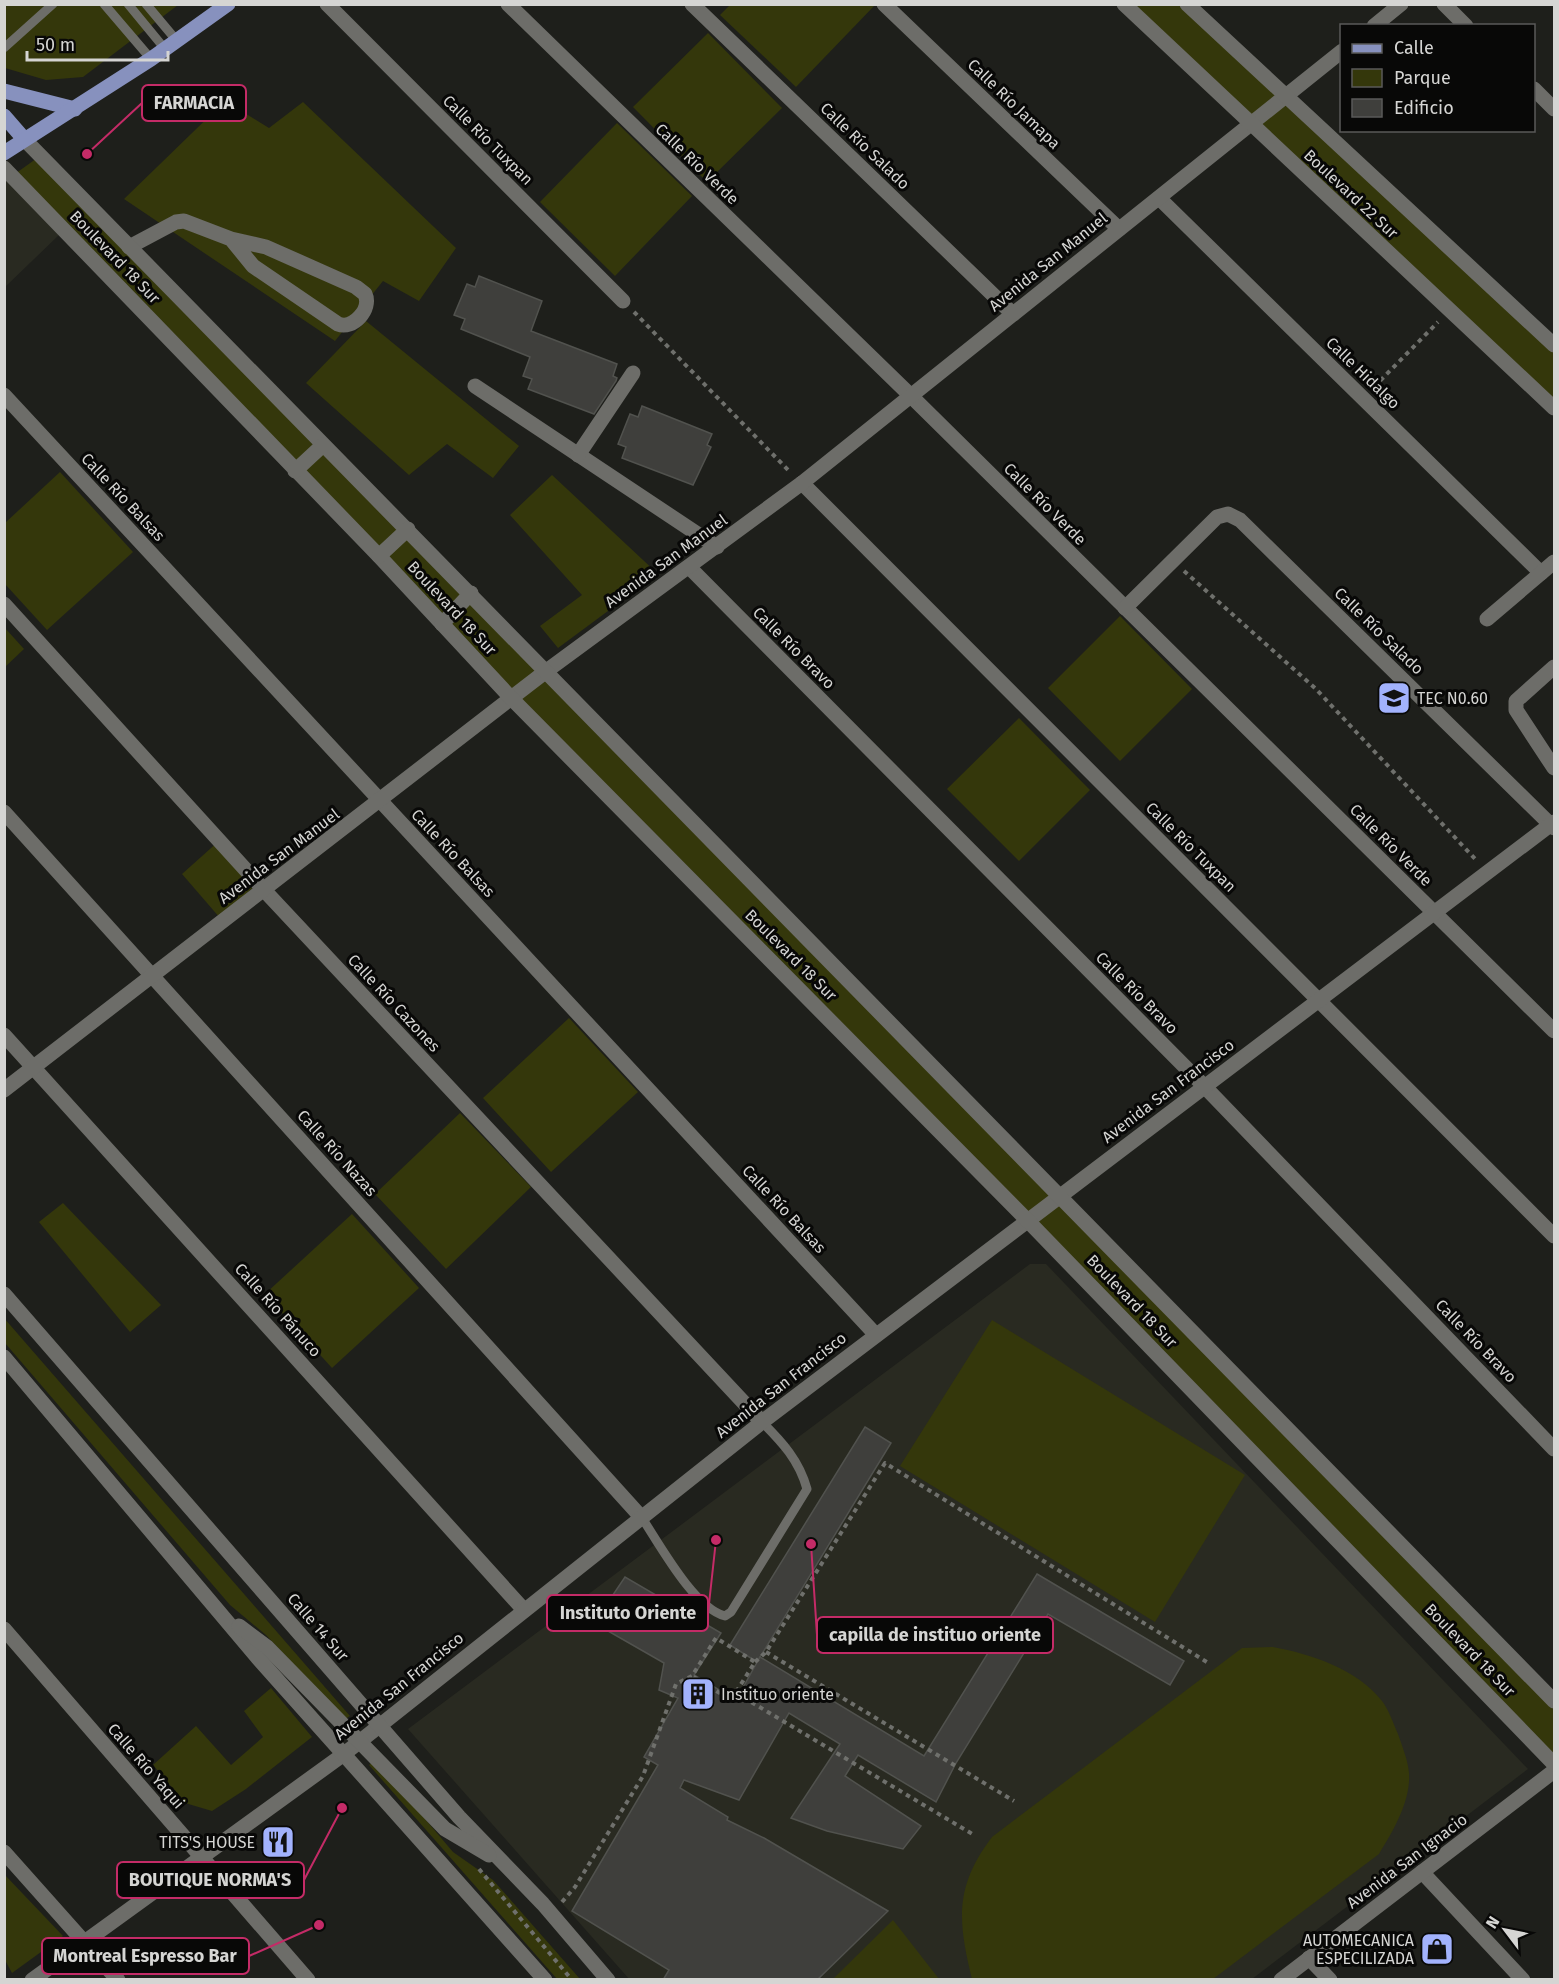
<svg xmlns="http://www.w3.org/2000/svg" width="1559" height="1984" font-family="'Fira Sans',sans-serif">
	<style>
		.built { fill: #292a21 }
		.green { fill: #34370b }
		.building { fill: #3f3f3c; stroke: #51524e; stroke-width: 1.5 }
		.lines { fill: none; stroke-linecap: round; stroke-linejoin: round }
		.path { stroke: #6f706c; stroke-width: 4; stroke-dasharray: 4.5 4.5; stroke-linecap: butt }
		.service { stroke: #6d6d69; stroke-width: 9 }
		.minor { stroke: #6d6d69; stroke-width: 15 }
		.tertiary { stroke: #6d6d69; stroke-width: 15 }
		.secondary { stroke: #6d6d69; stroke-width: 15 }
		.primary { stroke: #8791be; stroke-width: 15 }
		.labels { text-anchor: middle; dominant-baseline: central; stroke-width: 6; stroke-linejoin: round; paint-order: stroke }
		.street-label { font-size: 16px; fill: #d5d5d3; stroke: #080807 }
		.poi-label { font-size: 16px; fill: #d5d5d3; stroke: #080807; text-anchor: start }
		.leader { fill: none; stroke: #c42b67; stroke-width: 2 }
		.callout-dot { fill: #c42b67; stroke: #080807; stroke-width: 2 }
		.callout { fill: #080807; stroke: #c42b67; stroke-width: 2 }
		.callout-label { font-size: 18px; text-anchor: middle; font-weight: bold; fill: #d5d5d3 }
	</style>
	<rect width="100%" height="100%" fill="#1e1f1b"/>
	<g class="built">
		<path d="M5 175 60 234 5 287Z"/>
		<path d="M1030 1264H1046L1528 1769 1252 1979 630 1980 408 1729Z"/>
	</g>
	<g class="green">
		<path d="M731 4H875V5L796 87 720 15Z"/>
		<path d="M4 5H178L83 77 46 80 5 68Z"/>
		<path d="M1124 5H1187L1554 345V408Z"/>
		<path d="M708 33 782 108 707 182 633 107Z"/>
		<path d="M225 101 269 128 303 102 456 248 419 301 383 281 335 341 124 199Z"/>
		<path d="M617 123 692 196 615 276 540 202Z"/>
		<path d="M40 156 1554 1701V1764L12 176Z"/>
		<path d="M366 321 519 446 493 478 447 444 409 475 306 383Z"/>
		<path d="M60 472 133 552 47 630 5 584V523Z"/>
		<path d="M552 475 658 574 558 648 540 626 582 595 510 515Z"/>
		<path d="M1120 616 1192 689 1120 761 1048 688Z"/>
		<path d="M5 628 24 649 5 667Z"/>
		<path d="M1019 718 1090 790 1019 861 947 789Z"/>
		<path d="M220 840 258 883 220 918 182 874Z"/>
		<path d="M569 1018 638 1092 551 1172 483 1098Z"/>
		<path d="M460 1113 531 1187 446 1269 375 1194Z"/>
		<path d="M63 1203 161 1305 130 1332 39 1222Z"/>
		<path d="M352 1214 419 1288 332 1368 265 1294Z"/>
		<path d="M4 1318 350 1716 345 1719 266 1635 230 1605 5 1343Z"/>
		<path d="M992 1320 1245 1475 1155 1622 900 1466Z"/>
		<path d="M1273 1647C1311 1654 1357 1669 1382 1701 1389 1710 1393 1723 1398 1734 1402 1746 1408 1760 1409 1773 1411 1801 1393 1831 1379 1854L1213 1979H972C958 1922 954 1887 992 1837L1242 1648Z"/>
		<path d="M271 1688 312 1737 246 1789 212 1811 185 1803 153 1765 196 1726 231 1765 263 1737 244 1711Z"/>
		<path d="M375 1760 453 1852 493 1880 580 1979H557L369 1765Z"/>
		<path d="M4 1874 63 1936 12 1973 5 1960Z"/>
		<path d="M893 1920 939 1979H833Z"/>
	</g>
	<g class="building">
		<path d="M479 276 542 301 531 331 617 364 613 376 617 378 616 381 594 414 528 389 532 379 523 376 530 357 461 329 465 319 454 315 467 284 475 287Z"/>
		<path d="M642 406 712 434 707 445 711 447 693 485 622 458 626 447 618 444 630 414 638 417Z"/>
		<path d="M865 1427 891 1443 757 1662 730 1645Z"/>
		<path d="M1037 1574 1184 1661 1170 1685 1048 1614 956 1763 936 1802 858 1755 845 1776 921 1826 903 1849 827 1831 791 1818 840 1744 789 1713 739 1800 684 1780 680 1788 728 1817 727 1820 764 1838 888 1911 817 1980H663L669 1970 572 1911 658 1765 644 1757 678 1698 659 1690 664 1663 594 1623 625 1577 721 1633 694 1675 736 1700 760 1657 924 1756Z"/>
	</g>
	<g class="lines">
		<g class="path">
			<path d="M634 312 790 472"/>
			<path d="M1374 387 1438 322"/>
			<path d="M1184 571 1315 688 1477 861"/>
			<path d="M766 1652 1014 1801"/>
			<path d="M755 1662 766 1652 885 1463 1210 1664"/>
			<path d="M736 1693 974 1835"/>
			<path d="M479 1869 572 1980"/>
			<path d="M562 1902 575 1887 643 1776 676 1684 692 1676 716 1638 755 1662 731 1700 692 1676"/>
		</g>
		<g class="service">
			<path d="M104 4 151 59"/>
			<path d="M128 4 165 49"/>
			<path d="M146 4 177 41"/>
			<path d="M4 48 53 4"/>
			<path d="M642 1518C660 1545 694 1608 725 1616L731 1612 807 1489C799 1460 782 1442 762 1422"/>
		</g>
		<g class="minor">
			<path d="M327 4 623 301"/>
			<path d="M508 4 910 395 1554 1031"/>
			<path d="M692 4 1013 314"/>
			<path d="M884 4 1119 229"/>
			<path d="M1444 4 1466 26"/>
			<path d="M1374 26 1401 4"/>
			<path d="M1534 89 1554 109"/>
			<path d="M1159 198 1541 573"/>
			<path d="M129 247 176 222 184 221 231 239 266 247 356 287 365 294C372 309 353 330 338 324L253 266 231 239"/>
			<path d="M475 386 717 547"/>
			<path d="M4 395 876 1335"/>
			<path d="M578 455 633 373"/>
			<path d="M802 483 1554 1236"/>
			<path d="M689 567 1204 1086 1554 1449"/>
			<path d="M4 604 264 890 762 1422"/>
			<path d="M1125 608 1217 517 1228 514 1240 520 1554 828"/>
			<path d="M1487 619 1554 562"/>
			<path d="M1554 667 1516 701V710L1554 768"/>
			<path d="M4 812 642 1518"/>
			<path d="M4 1035 524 1610"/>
			<path d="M4 1090 545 672 802 483 1342 51"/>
			<path d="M4 1629 308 1980"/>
			<path d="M4 1852 118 1980"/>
			<path d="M1422 1872 1523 1980"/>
			<path d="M1309 1958 1330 1980"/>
			<path d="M1281 1980 1554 1771"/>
		</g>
		<g class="tertiary">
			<path d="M1124 4 1554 408"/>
			<path d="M1187 4 1554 345"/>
			<path d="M32 1980 344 1754 762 1422 1554 822"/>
		</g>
		<g class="secondary">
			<path d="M24 139 1554 1701"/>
			<path d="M4 168 379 556 512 699 1029 1222 1554 1764"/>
			<path d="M295 471 323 445"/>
			<path d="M379 556 408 529"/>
			<path d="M442 624 471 593"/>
			<path d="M4 1294 459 1817 543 1904 608 1980"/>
			<path d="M4 1357 257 1657 545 1980"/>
			<path d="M239 1626 267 1647 445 1829 489 1855"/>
		</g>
		<g class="primary">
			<path d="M4 91 75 109"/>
			<path d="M4 116 24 139"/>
			<path d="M4 153 151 59 228 4"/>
		</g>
	</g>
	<defs>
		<g id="school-square" transform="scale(1.725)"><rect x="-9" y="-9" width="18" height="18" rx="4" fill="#a2b2fd" stroke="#080807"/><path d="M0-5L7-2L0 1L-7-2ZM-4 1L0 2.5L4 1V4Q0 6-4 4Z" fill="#111"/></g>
		<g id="building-square" transform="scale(1.725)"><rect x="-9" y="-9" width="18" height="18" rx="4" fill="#a2b2fd" stroke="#080807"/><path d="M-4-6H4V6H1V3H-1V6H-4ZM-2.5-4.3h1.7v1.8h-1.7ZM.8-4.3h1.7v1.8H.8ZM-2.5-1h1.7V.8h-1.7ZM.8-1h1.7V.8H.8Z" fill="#111"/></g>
		<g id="restaurant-square" transform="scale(1.725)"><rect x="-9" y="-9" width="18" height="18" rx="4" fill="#a2b2fd" stroke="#080807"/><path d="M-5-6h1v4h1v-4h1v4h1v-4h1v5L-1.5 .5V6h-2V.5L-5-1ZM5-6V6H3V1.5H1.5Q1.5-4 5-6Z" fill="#111"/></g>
		<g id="shop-square" transform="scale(1.725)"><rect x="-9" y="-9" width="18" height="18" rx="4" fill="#a2b2fd" stroke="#080807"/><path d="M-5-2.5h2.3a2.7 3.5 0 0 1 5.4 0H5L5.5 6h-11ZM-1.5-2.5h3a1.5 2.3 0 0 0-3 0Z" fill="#111"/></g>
	</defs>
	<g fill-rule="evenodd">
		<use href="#school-square" x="1394" y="698"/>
		<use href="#building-square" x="698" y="1694"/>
		<use href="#restaurant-square" x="278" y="1842"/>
		<use href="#shop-square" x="1437" y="1949"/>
	</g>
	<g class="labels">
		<g class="street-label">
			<text transform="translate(1014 104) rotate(44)">Calle Río Jamapa</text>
			<text transform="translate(488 140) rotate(45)">Calle Río Tuxpan</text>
			<text transform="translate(865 146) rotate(44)">Calle Río Salado</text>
			<text transform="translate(697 164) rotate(44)">Calle Río Verde</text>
			<text transform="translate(1351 194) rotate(43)">Boulevard 22 Sur</text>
			<text transform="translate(115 257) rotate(46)">Boulevard 18 Sur</text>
			<text transform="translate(1048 262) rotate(-39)">Avenida San Manuel</text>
			<text transform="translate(1363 373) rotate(44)">Calle Hidalgo</text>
			<text transform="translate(123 497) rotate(47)">Calle Río Balsas</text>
			<text transform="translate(1045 504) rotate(45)">Calle Río Verde</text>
			<text transform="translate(666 561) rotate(-36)">Avenida San Manuel</text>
			<text transform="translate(452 608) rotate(47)">Boulevard 18 Sur</text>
			<text transform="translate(1379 631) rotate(44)">Calle Río Salado</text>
			<text transform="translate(794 648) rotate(45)">Calle Río Bravo</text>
			<text transform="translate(1391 845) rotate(45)">Calle Río Verde</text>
			<text transform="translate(1191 847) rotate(45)">Calle Río Tuxpan</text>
			<text transform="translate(453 853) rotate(47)">Calle Río Balsas</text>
			<text transform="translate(279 856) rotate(-37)">Avenida San Manuel</text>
			<text transform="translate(791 955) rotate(45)">Boulevard 18 Sur</text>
			<text transform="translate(1137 993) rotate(45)">Calle Río Bravo</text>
			<text transform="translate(394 1003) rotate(47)">Calle Río Cazones</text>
			<text transform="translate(1168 1091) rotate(-37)">Avenida San Francisco</text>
			<text transform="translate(337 1153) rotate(48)">Calle Río Nazas</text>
			<text transform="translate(784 1209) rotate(47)">Calle Río Balsas</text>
			<text transform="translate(1132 1301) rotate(46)">Boulevard 18 Sur</text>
			<text transform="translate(278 1310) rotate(48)">Calle Río Pánuco</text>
			<text transform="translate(1476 1341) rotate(46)">Calle Río Bravo</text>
			<text transform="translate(781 1385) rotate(-38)">Avenida San Francisco</text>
			<text transform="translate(318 1627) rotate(49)">Calle 14 Sur</text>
			<text transform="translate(1470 1650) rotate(46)">Boulevard 18 Sur</text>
			<text transform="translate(399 1686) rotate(-39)">Avenida San Francisco</text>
			<text transform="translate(146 1766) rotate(49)">Calle Río Yaqui</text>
			<text transform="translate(1407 1861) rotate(-37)">Avenida San Ignacio</text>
		</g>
		<g class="poi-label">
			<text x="1417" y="698">TEC N0.60</text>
			<text x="721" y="1694">Instituo oriente</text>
			<text x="255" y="1842" text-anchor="end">TITS'S HOUSE</text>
			<text x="1414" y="1940" text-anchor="end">AUTOMECANICA<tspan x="1414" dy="18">ESPECILIZADA</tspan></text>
		</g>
	</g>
	<path class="leader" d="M87 154L142 103M716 1540L708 1613M811 1544L817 1635M342 1808L304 1880M319 1925L249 1956"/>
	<g class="callout-dot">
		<circle cx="87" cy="154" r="6"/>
		<circle cx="716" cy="1540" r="6"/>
		<circle cx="811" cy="1544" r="6"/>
		<circle cx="342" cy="1808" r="6"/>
		<circle cx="319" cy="1925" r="6"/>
	</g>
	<g class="callout">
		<rect x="142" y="85" width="104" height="36" rx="6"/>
		<rect x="547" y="1595" width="161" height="36" rx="6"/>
		<rect x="817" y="1617" width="236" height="36" rx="6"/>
		<rect x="117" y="1862" width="187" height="36" rx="6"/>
		<rect x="42" y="1938" width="207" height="36" rx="6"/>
	</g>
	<g class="callout-label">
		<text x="194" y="109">FARMACIA</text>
		<text x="628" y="1619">Instituto Oriente</text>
		<text x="935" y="1641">capilla de instituo oriente</text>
		<text x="210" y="1886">BOUTIQUE NORMA'S</text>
		<text x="145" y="1962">Montreal Espresso Bar</text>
	</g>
	<rect width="1559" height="1984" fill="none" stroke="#d5d5d3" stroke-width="12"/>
	<rect x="1340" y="24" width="195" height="108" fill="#080807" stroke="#5a5a59" stroke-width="1.5"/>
	<rect x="1352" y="44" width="30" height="9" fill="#8791be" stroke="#5a5a59" stroke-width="1.5"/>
	<text x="1394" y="54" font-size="18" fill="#d5d5d3">Calle</text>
	<rect x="1352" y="69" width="30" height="18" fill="#34370b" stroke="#5a5a59" stroke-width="1.5"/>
	<text x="1394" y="84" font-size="18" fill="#d5d5d3">Parque</text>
	<rect x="1352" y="99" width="30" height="18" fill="#3f3f3c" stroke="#5a5a59" stroke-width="1.5"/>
	<text x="1394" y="114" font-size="18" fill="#d5d5d3">Edificio</text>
	<g transform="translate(1505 1930) rotate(302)" stroke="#080807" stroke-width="4.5" paint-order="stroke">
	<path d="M0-4.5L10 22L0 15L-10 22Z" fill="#d5d5d3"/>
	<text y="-9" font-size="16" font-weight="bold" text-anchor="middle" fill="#d5d5d3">N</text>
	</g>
	<path d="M27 51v9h141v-9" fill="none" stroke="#d5d5d3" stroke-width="3"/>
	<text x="36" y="51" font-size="18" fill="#d5d5d3" stroke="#080807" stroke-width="4.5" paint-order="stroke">50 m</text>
</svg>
